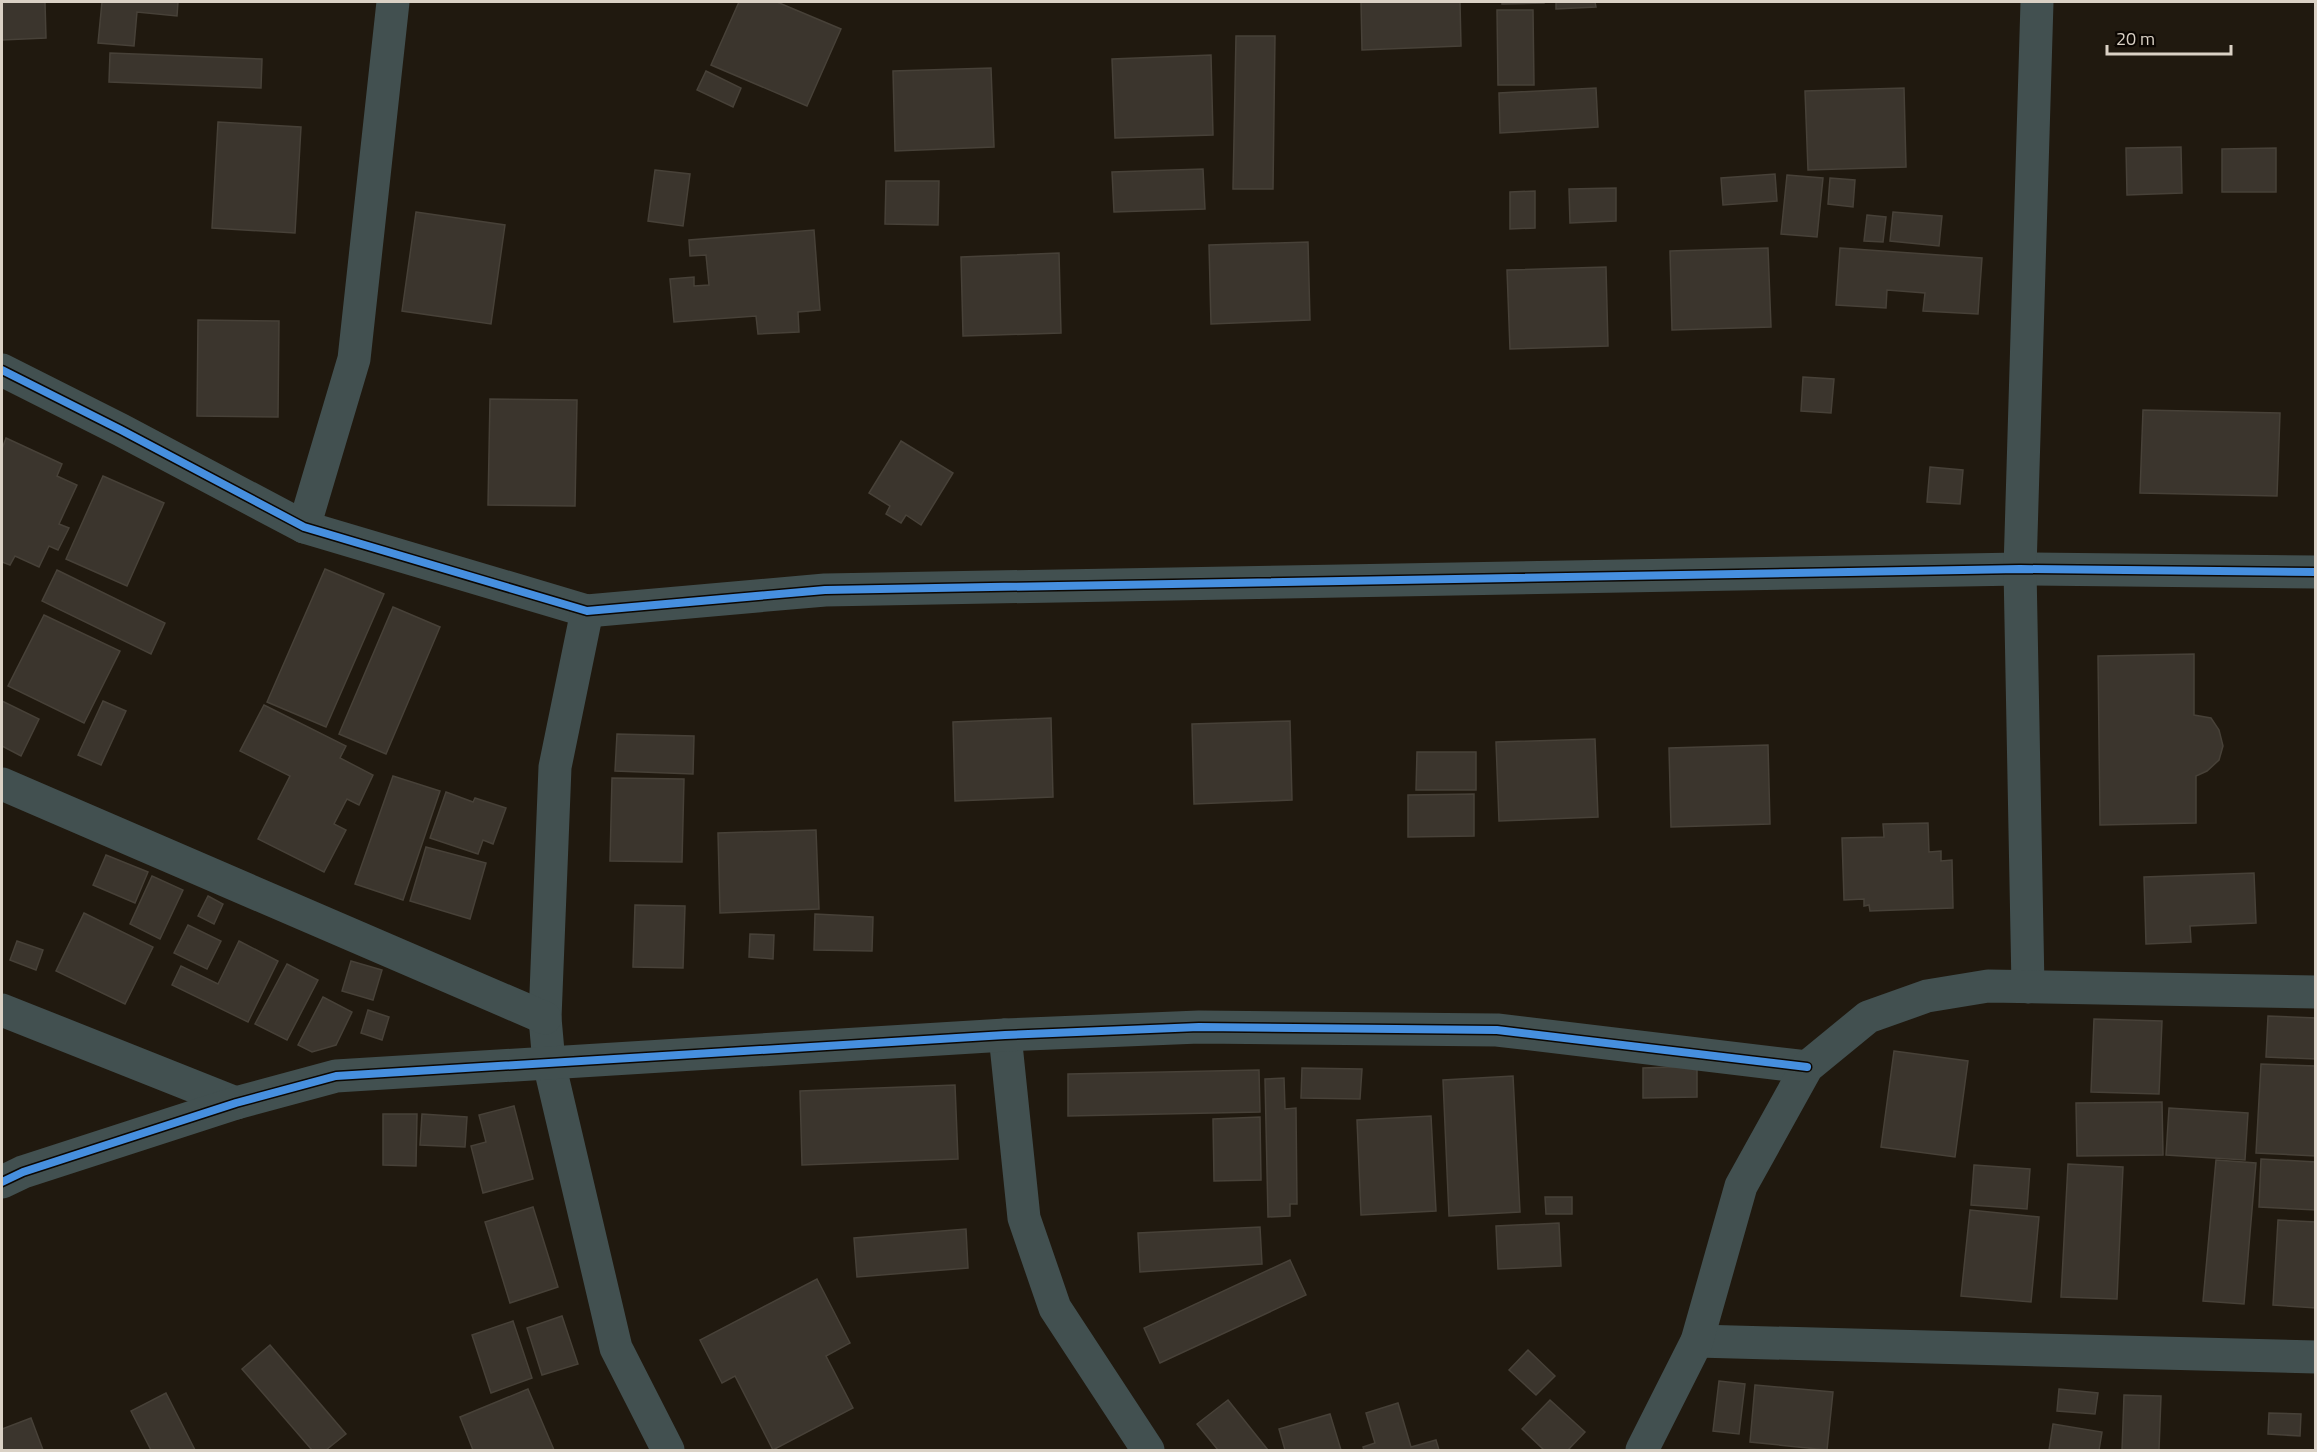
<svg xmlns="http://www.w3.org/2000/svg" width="2317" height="1452" font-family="'Titillium Web',sans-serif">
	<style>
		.building { fill: #3b352d; stroke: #474138; stroke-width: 1.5 }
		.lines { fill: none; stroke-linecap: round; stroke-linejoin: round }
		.minor { stroke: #425050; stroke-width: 33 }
		.cycleway-casing { stroke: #0c0702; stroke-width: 11 }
		.cycleway { stroke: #468fdf; stroke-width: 8 }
	</style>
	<rect width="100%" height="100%" fill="#20190f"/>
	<g class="building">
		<path d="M2 2H45L46 38 2 40Z"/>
		<path d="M102 2H178L177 16 137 12 134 46 98 43Z"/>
		<path d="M739 2H777L841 29 807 106 711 65Z"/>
		<path d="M1361 2H1460L1461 46 1362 50Z"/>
		<path d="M1502 2H1544V3L1502 4Z"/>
		<path d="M1556 2H1595L1596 7 1556 9Z"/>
		<path d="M1497 10H1533L1534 85H1498Z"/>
		<path d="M1236 36H1275L1273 189H1233Z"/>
		<path d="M110 53 262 59 261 88 109 82Z"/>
		<path d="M1211 55 1213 135 1115 138 1112 59Z"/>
		<path d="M991 68 994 147 895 151 893 71Z"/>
		<path d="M706 71 741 88 733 107 697 90Z"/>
		<path d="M1596 88 1598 127 1500 133 1499 93Z"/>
		<path d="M1904 88 1906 167 1808 170 1805 91Z"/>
		<path d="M218 122 301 127 295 233 212 228Z"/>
		<path d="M2181 147 2182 193 2127 195 2126 148Z"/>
		<path d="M2276 148V192H2222V149Z"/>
		<path d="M1203 169 1205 209 1114 212 1112 172Z"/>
		<path d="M655 170 690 174 683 226 648 221Z"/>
		<path d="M1775 174 1777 201 1723 205 1721 178Z"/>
		<path d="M1787 175 1823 178 1817 237 1781 234Z"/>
		<path d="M1830 178 1855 180 1853 207 1828 204Z"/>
		<path d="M886 181H939L938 225 885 224Z"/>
		<path d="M1616 188V221L1570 223 1569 189Z"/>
		<path d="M1535 191V228L1510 229V192Z"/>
		<path d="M416 212 505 225 491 324 402 311Z"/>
		<path d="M1893 212 1942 216 1939 246 1890 241Z"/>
		<path d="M1867 215 1886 217 1883 242 1864 241Z"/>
		<path d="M814 230 820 310 798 312 799 332 758 334 756 316 674 322 670 279 694 277V286L709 285 706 255 690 256 689 240Z"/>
		<path d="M1308 242 1310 320 1211 324 1209 245Z"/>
		<path d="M1768 248 1771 327 1672 330 1670 251Z"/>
		<path d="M1840 248 1982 258 1978 314 1923 311 1925 293 1887 290 1886 308 1836 305Z"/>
		<path d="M1059 253 1061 333 963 336 961 257Z"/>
		<path d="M1606 267 1608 346 1510 349 1507 270Z"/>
		<path d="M198 320 279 321 278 417 197 416Z"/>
		<path d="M1803 377 1834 379 1831 413 1801 411Z"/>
		<path d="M490 399 577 400 575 506 488 505Z"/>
		<path d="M2143 410 2280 413 2277 496 2140 493Z"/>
		<path d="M6 438 62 464 57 476 77 485 59 524 69 528 58 550 49 546 39 567 15 556 10 565 2 562V449Z"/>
		<path d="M901 441 953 473 921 525 906 515 901 523 886 514 890 506 869 493Z"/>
		<path d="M1930 467 1963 470 1960 504 1927 502Z"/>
		<path d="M103 476 164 503 127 586 66 559Z"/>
		<path d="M325 569 384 594 326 727 267 702Z"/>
		<path d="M57 570 165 623 151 654 42 601Z"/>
		<path d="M393 607 440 627 386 754 339 734Z"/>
		<path d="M44 615 120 651 84 723 8 686Z"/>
		<path d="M2194 654V715L2211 718 2219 730 2223 746 2219 760 2207 771 2196 776V823L2100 825 2098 656Z"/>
		<path d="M2 701 39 719 21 756 2 746Z"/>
		<path d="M103 701 126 711 101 765 78 755Z"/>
		<path d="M264 705 346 746 340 758 373 775 359 805 347 799 334 824 346 830 324 872 258 839 290 776 240 751Z"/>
		<path d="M1051 718 1053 797 955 801 953 722Z"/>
		<path d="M1290 721 1292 800 1194 804 1192 724Z"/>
		<path d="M617 734 694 736 693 774 615 771Z"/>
		<path d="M1595 739 1598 817 1499 821 1496 742Z"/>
		<path d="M1768 745 1770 824 1671 827 1669 748Z"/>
		<path d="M1417 752H1476V790H1416Z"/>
		<path d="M393 776 440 791 403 900 355 884Z"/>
		<path d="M612 778 684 779 682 862 610 861Z"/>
		<path d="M446 792 473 802 475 798 506 808 493 844 483 840 478 854 430 838Z"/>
		<path d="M1474 794V836L1408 837V795Z"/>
		<path d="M1928 823 1929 852 1941 851V861L1952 860 1953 908 1870 911 1869 905 1864 906V899L1844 900 1842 838 1884 837 1883 824Z"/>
		<path d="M816 830 819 909 720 913 718 833Z"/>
		<path d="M426 847 486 863 470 919 410 901Z"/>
		<path d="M106 855 148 872 135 903 93 885Z"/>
		<path d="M2254 873 2256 923 2190 926 2191 942 2146 944 2144 877Z"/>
		<path d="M152 876 183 890 160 939 130 924Z"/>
		<path d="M208 896 223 904 214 924 198 916Z"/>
		<path d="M635 905 685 906 683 968 633 967Z"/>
		<path d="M84 913 153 947 125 1004 56 971Z"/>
		<path d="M815 914 873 917 872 951 814 950Z"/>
		<path d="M188 925 221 941 207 969 174 953Z"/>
		<path d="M750 934 774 935 773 959 749 957Z"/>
		<path d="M17 941 43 950 36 970 10 960Z"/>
		<path d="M239 941 278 961 248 1022 172 985 181 966 218 984Z"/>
		<path d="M351 961 382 970 373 1000 342 991Z"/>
		<path d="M287 964 318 980 287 1040 255 1024Z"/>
		<path d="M323 997 352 1012 336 1045 312 1052 298 1045Z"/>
		<path d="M368 1010 389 1017 382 1040 361 1033Z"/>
		<path d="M2268 1016 2316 1018V1059L2266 1057Z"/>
		<path d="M2094 1019 2162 1021 2159 1094 2091 1092Z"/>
		<path d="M1894 1051 1968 1061 1955 1157 1881 1147Z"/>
		<path d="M2261 1064 2316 1066V1156L2256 1153Z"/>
		<path d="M1697 1066V1097L1643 1098V1068Z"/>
		<path d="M1302 1068 1362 1069 1360 1099 1301 1098Z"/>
		<path d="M1259 1070 1260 1112 1068 1116V1074Z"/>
		<path d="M1513 1076 1520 1212 1449 1216 1443 1080Z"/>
		<path d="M1284 1078 1285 1109 1296 1108 1297 1204H1290V1216L1268 1217 1265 1079Z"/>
		<path d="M955 1085 958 1159 802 1165 800 1091Z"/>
		<path d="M2162 1102 2163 1155 2077 1156 2076 1103Z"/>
		<path d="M514 1106 533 1179 483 1193 471 1146 486 1142 479 1115Z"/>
		<path d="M2169 1108 2248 1113 2245 1160 2166 1155Z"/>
		<path d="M383 1114H417L416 1166 383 1165Z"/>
		<path d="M422 1114 467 1117 465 1147 420 1145Z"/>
		<path d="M1431 1116 1436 1211 1361 1215 1357 1120Z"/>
		<path d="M1260 1117 1261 1180 1214 1181 1213 1119Z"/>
		<path d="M2261 1159 2316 1162V1210L2259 1207Z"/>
		<path d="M2216 1160 2256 1163 2244 1304 2203 1301Z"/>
		<path d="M2068 1164 2123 1167 2117 1299 2061 1297Z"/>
		<path d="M1974 1165 2030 1169 2027 1209 1971 1205Z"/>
		<path d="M1545 1197H1572V1214H1546Z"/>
		<path d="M533 1207 558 1287 510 1303 485 1222Z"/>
		<path d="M1970 1210 2039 1217 2031 1302 1961 1296Z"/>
		<path d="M2278 1220 2316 1222V1308L2273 1305Z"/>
		<path d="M1559 1223 1561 1266 1498 1269 1496 1226Z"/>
		<path d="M1260 1227 1262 1264 1140 1272 1138 1233Z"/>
		<path d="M966 1229 968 1268 857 1277 854 1238Z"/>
		<path d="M1290 1260 1306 1295 1160 1363 1144 1328Z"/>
		<path d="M817 1279 850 1343 826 1356 853 1408 773 1450 735 1376 722 1383 700 1340Z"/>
		<path d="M562 1316 578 1364 542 1375 527 1328Z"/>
		<path d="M513 1321 532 1378 491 1393 472 1335Z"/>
		<path d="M270 1345 346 1434 326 1450H312L242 1369Z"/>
		<path d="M1528 1350 1555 1376 1536 1395 1509 1370Z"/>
		<path d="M1719 1381 1745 1384 1739 1434 1713 1431Z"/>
		<path d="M1755 1385 1833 1392 1827 1450 1750 1442Z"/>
		<path d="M528 1389 554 1450H473L460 1417Z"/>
		<path d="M2059 1389 2098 1393 2095 1414 2057 1411Z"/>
		<path d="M166 1393 195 1450H151L131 1411Z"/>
		<path d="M2124 1395 2161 1396 2159 1450H2122Z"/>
		<path d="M1228 1400 1268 1450H1218L1197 1424Z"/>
		<path d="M1550 1400 1585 1432 1568 1450H1544L1522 1429Z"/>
		<path d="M1398 1403 1411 1447 1436 1440 1439 1450H1364L1363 1447 1375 1443 1366 1413Z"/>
		<path d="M2269 1413 2301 1414 2300 1436 2268 1434Z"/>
		<path d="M1330 1414 1341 1450H1285L1279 1429Z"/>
		<path d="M31 1418 43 1450H2V1429Z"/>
		<path d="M2053 1424 2102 1432 2099 1450H2049Z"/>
	</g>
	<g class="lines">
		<g class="minor">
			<path d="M2 370 121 430 304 527 587 611 825 590 2020 569 2316 572"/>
			<path d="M304 527 354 359 393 2"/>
			<path d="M587 611 555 767 545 1018 549 1063 616 1348 668 1450"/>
			<path d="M2 784 545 1018"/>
			<path d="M2028 987 2020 569 2037 2"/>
			<path d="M2 1010 236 1103"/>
			<path d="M1005 1035 1024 1218 1055 1308 1148 1450"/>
			<path d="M2 1182 23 1172 236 1103 336 1076 1005 1035 1199 1027 1497 1030 1807 1067"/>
			<path d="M1697 1341 2316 1357"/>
			<path d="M1642 1450 1697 1341 1741 1186 1807 1067 1868 1017 1927 996 1988 986 2316 992"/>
		</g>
		<g class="cycleway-casing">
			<g id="cycleway">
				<path d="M2 370 121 430 304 527 587 611 825 590 2020 569 2316 572"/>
				<path d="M2 1182 23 1172 236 1103 336 1076 1005 1035 1199 1027 1497 1030 1807 1067"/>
			</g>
		</g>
		<use href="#cycleway" class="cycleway"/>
	</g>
	<rect width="2317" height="1452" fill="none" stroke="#dad1c5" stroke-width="6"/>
	<path d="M2107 45v9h124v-9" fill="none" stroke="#dad1c5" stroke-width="3"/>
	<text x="2116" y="45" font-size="18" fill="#dad1c5" stroke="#0c0702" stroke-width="4.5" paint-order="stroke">20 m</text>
</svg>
